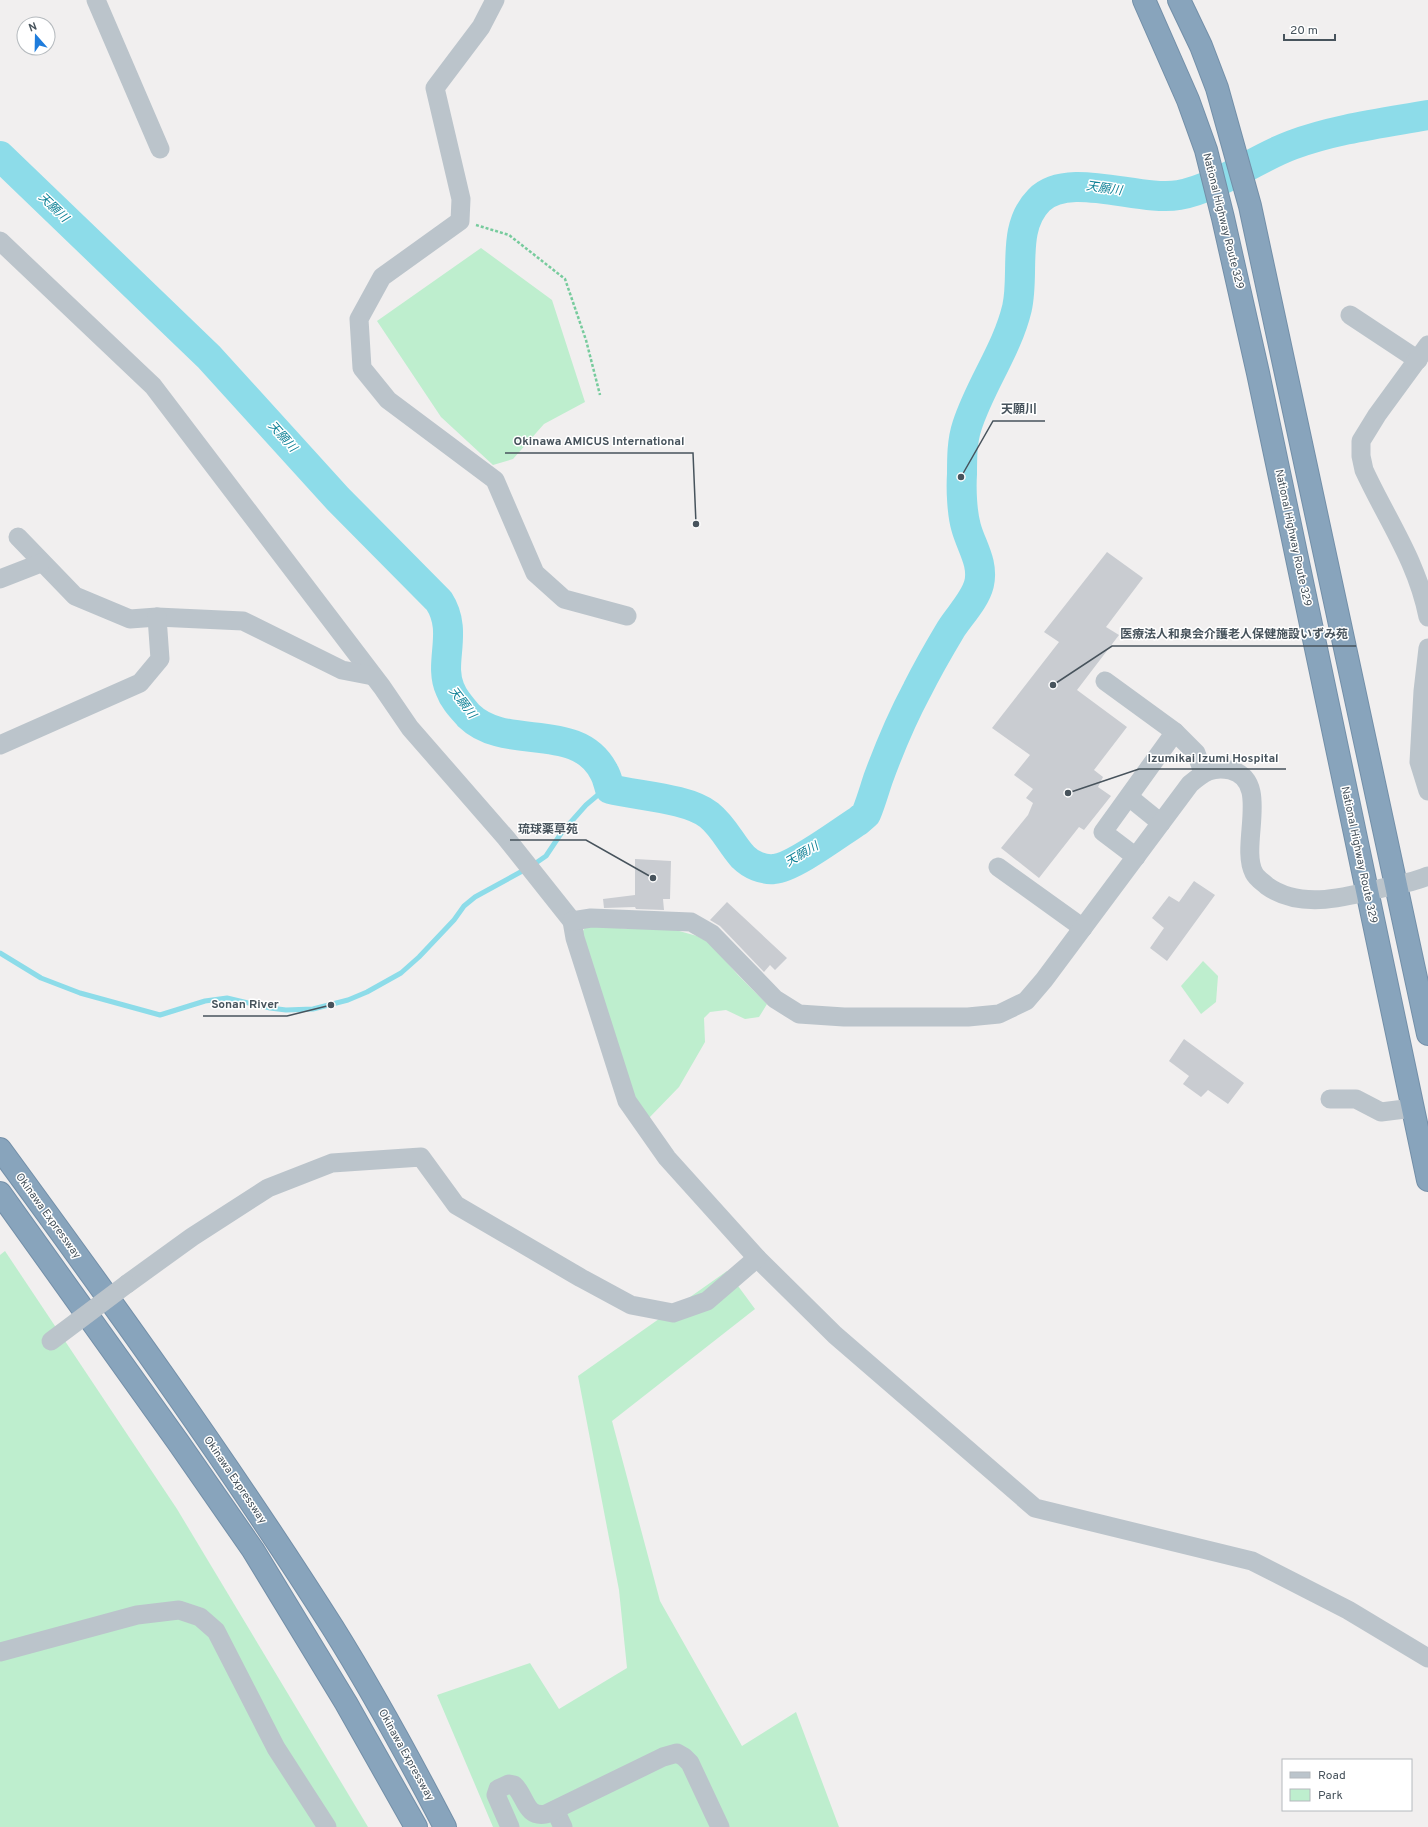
<svg xmlns="http://www.w3.org/2000/svg" width="1428" height="1827" font-family="Overpass,'Noto Sans JP',sans-serif">
	<style>
		.green { fill: #beeece }
		.lines { fill: none; stroke-linecap: round; stroke-linejoin: round }
		.stream { stroke: #8ddce9; stroke-width: 5 }
		.river { stroke: #8ddce9; stroke-width: 30 }
		.building { fill: #c9ccd1 }
		.highway-casing { stroke: #738fa8; stroke-width: 24 }
		.path { stroke: #77cb9d; stroke-width: 2.5; stroke-dasharray: 3 2; stroke-linecap: butt }
		.minor { stroke: #bbc4cb; stroke-width: 19 }
		.highway { stroke: #88a4bc; stroke-width: 22 }
		.minor-bridge { stroke: #bbc4cb; stroke-width: 19 }
		.labels { text-anchor: middle; dominant-baseline: central; stroke-width: 3; stroke-linejoin: round; paint-order: stroke }
		.street-label { font-size: 11px; fill: #47535c; stroke: #fff }
		.water-label { font-size: 12px; font-style: italic; fill: #108297; stroke: #fff }
		.leader { fill: none; stroke: #47535c; stroke-width: 1.5 }
		.callout-dot { fill: #47535c; stroke: #fff; stroke-width: 1.5 }
		.callout-label { font-size: 12px; text-anchor: middle; font-weight: bold; fill: #47535c; stroke: #fff; stroke-width: 3; stroke-linejoin: round; paint-order: stroke }
	</style>
	<rect width="100%" height="100%" fill="#f1efef"/>
	<g class="green">
		<path d="M481 248 552 300 585 402 544 424 513 459 493 465 441 417 377 321Z"/>
		<path d="M602 925 626 929H672L697 936 710 943 738 975 767 1004 759 1017 745 1019 726 1010 710 1012 704 1018 705 1042 679 1087 649 1118 634 1096 580 937 585 927Z"/>
		<path d="M1203 961 1218 976 1216 1002 1201 1014 1181 986Z"/>
		<path d="M5 1251 177 1509 368 1827H0V1255Z"/>
		<path d="M727 1271 755 1309 612 1421 660 1601 742 1746 796 1712 839 1827H493L437 1695 530 1663 559 1709 627 1668 619 1590 578 1376Z"/>
	</g>
	<g class="lines">
		<g class="stream">
			<path d="M533 865 546 856 562 832 586 805 599 794 610 789"/>
			<path d="M0 953 41 978 80 993 160 1015 205 1001 227 998 270 1008 286 1010 313 1009 348 1000 367 992 401 973 419 957 454 920 464 906 475 897 526 869"/>
		</g>
		<path class="river" d="M0 156 209 357 338 499 439 601C459 632 438 662 450 689 454 700 462 708 469 716 506 752 578 720 604 772 607 777 608 783 610 789 638 796 687 798 709 815 724 827 731 844 743 857 751 865 763 870 774 869 793 868 839 833 858 821L866 814C871 802 874 791 878 779 889 749 902 718 917 690 927 670 939 649 951 629 960 615 975 600 979 584 984 563 971 546 966 527 962 513 961 489 962 474 962 458 962 441 967 426 980 385 1007 350 1017 308 1025 273 1011 228 1039 200 1068 170 1139 202 1179 195 1220 187 1254 159 1292 145 1335 129 1383 123 1428 115"/>
	</g>
	<g class="building">
		<path d="M1107 552 1143 578 1106 627 1119 635 1077 690 1127 727 1094 770 1103 777 1098 787 1111 796 1084 830 1079 827 1039 878 1001 848 1028 815 1033 803 1026 798 1033 789 1014 775 1030 755 992 728 1059 642 1044 632Z"/>
		<path d="M635 859 671 861 670 899H663L664 910 636 909 635 907 604 908 603 899 635 895Z"/>
		<path d="M1194 881 1215 895 1167 961 1150 948 1164 928 1152 918 1169 896 1179 902Z"/>
		<path d="M727 902 787 958 775 970 770 965 764 972 720 926 710 920Z"/>
		<path d="M1184 1039 1244 1083 1228 1104 1208 1090 1201 1097 1183 1084 1189 1076 1169 1061Z"/>
	</g>
	<g class="lines">
		<g class="highway-casing">
			<g id="highway">
				<path d="M1144 0 1188 100 1206 150 1223 218 1258 373 1428 1180"/>
				<path d="M1179 0 1201 46 1217 88 1250 206 1428 1034"/>
				<path d="M0 1149C115 1306 229 1464 333 1628 373 1692 410 1760 445 1827"/>
				<path d="M0 1193 178 1442 253 1550 346 1703 416 1827"/>
			</g>
		</g>
		<path class="path" d="M476 225 509 235 565 279 586 340 600 395"/>
		<g class="minor">
			<path d="M96 0 160 149"/>
			<path d="M495 0 481 27 435 88 461 199 460 221 382 277 359 319 362 368 388 400 495 480 535 573 564 599 627 616"/>
			<path d="M0 241 153 386 382 687 410 728 506 838 572 921 575 938 627 1101 667 1158 757 1258 835 1335 1035 1508 1252 1561 1348 1610 1428 1658"/>
			<path d="M1350 315 1418 360"/>
			<path d="M1428 345 1377 415 1361 441V456L1364 470C1387 520 1417 561 1428 617"/>
			<path d="M18 537 75 596 130 619 157 617 243 621 342 670 373 676"/>
			<path d="M0 579 41 563"/>
			<path d="M1428 648 1423 691 1419 762 1428 791"/>
			<path d="M1105 681 1175 732 1196 753 1203 772"/>
			<path d="M0 745 140 683 160 659 157 617"/>
			<path d="M1129 797 1161 823"/>
			<path d="M1136 857 1103 832 1175 732"/>
			<path d="M998 867 1083 928"/>
			<path d="M572 921 591 918 691 922 712 934 775 999 799 1014 844 1017H968L999 1014 1026 1001 1044 980 1190 784C1203 773 1212 766 1230 770 1272 780 1239 845 1254 873 1257 879 1263 882 1267 886 1302 911 1349 896 1387 887 1401 884 1415 882 1428 876"/>
			<path d="M1330 1099H1356L1381 1112 1413 1108"/>
			<path d="M127 1284 192 1237 268 1188 332 1163 421 1157 456 1205 581 1278 631 1305 673 1313 707 1301 757 1258"/>
			<path d="M0 1652 137 1615 179 1610 200 1617 216 1631 276 1748 327 1827"/>
			<path d="M555 1810 563 1827"/>
			<path d="M510 1827 496 1795 498 1789 509 1784 514 1785C526 1796 525 1818 546 1814L663 1757 677 1753 684 1757 690 1763 720 1827"/>
		</g>
		<use href="#highway" class="highway"/>
		<path class="minor-bridge" d="M51 1341 127 1284"/>
	</g>
	<g class="labels">
		<g class="street-label">
			<text transform="translate(1223 221) rotate(76)">National Highway Route 329</text>
			<text transform="translate(1293 538) rotate(78)">National Highway Route 329</text>
			<text transform="translate(1359 855) rotate(78)">National Highway Route 329</text>
			<text transform="translate(48 1216) rotate(54)">Okinawa Expressway</text>
			<text transform="translate(235 1480) rotate(56)">Okinawa Expressway</text>
			<text transform="translate(406 1755) rotate(61)">Okinawa Expressway</text>
		</g>
		<g class="water-label">
			<text transform="translate(1104 189) rotate(8)">天願川</text>
			<text transform="translate(53 208) rotate(44)">天願川</text>
			<text transform="translate(282 437) rotate(48)">天願川</text>
			<text transform="translate(462 703) rotate(53)">天願川</text>
			<text transform="translate(802 855) rotate(-30)">天願川</text>
		</g>
	</g>
	<path class="leader" d="M961 477L993 421H1045M696 524L693 453H505M1053 685L1112 646H1356M1068 793L1139 769H1286M653 878L586 840H510M331 1005L287 1016H203"/>
	<g class="callout-dot">
		<circle cx="961" cy="477" r="4"/>
		<circle cx="696" cy="524" r="4"/>
		<circle cx="1053" cy="685" r="4"/>
		<circle cx="1068" cy="793" r="4"/>
		<circle cx="653" cy="878" r="4"/>
		<circle cx="331" cy="1005" r="4"/>
	</g>
	<g class="callout-label">
		<text x="1019" y="413">天願川</text>
		<text x="599" y="445">Okinawa AMICUS International</text>
		<text x="1234" y="638">医療法人和泉会介護老人保健施設いずみ苑</text>
		<text x="1213" y="762">Izumikai Izumi Hospital</text>
		<text x="548" y="833">琉球薬草苑</text>
		<text x="245" y="1008">Sonan River</text>
	</g>
	<rect x="1282" y="1759" width="130" height="52" fill="#ffffff" stroke="#b5babe"/>
	<rect x="1290" y="1772" width="20" height="6" fill="#bbc4cb" stroke="#b5babe"/>
	<text x="1318" y="1779" font-size="12" fill="#47535c">Road</text>
	<rect x="1290" y="1789" width="20" height="12" fill="#beeece" stroke="#b5babe"/>
	<text x="1318" y="1799" font-size="12" fill="#47535c">Park</text>
	<g transform="translate(36 36) rotate(340)"><circle r="19" fill="#ffffff" stroke="#b5babe"/>
	<path d="M0-3L7 15L0 10L-7 15Z" fill="#1e7cdc"/>
	<text y="-6" font-size="11" font-weight="bold" text-anchor="middle" fill="#47535c">N</text>
	</g>
	<path d="M1284 34v6h51v-6" fill="none" stroke="#47535c" stroke-width="2"/>
	<text x="1290" y="34" font-size="12" fill="#47535c" stroke="#ffffff" stroke-width="3" paint-order="stroke">20 m</text>
</svg>
